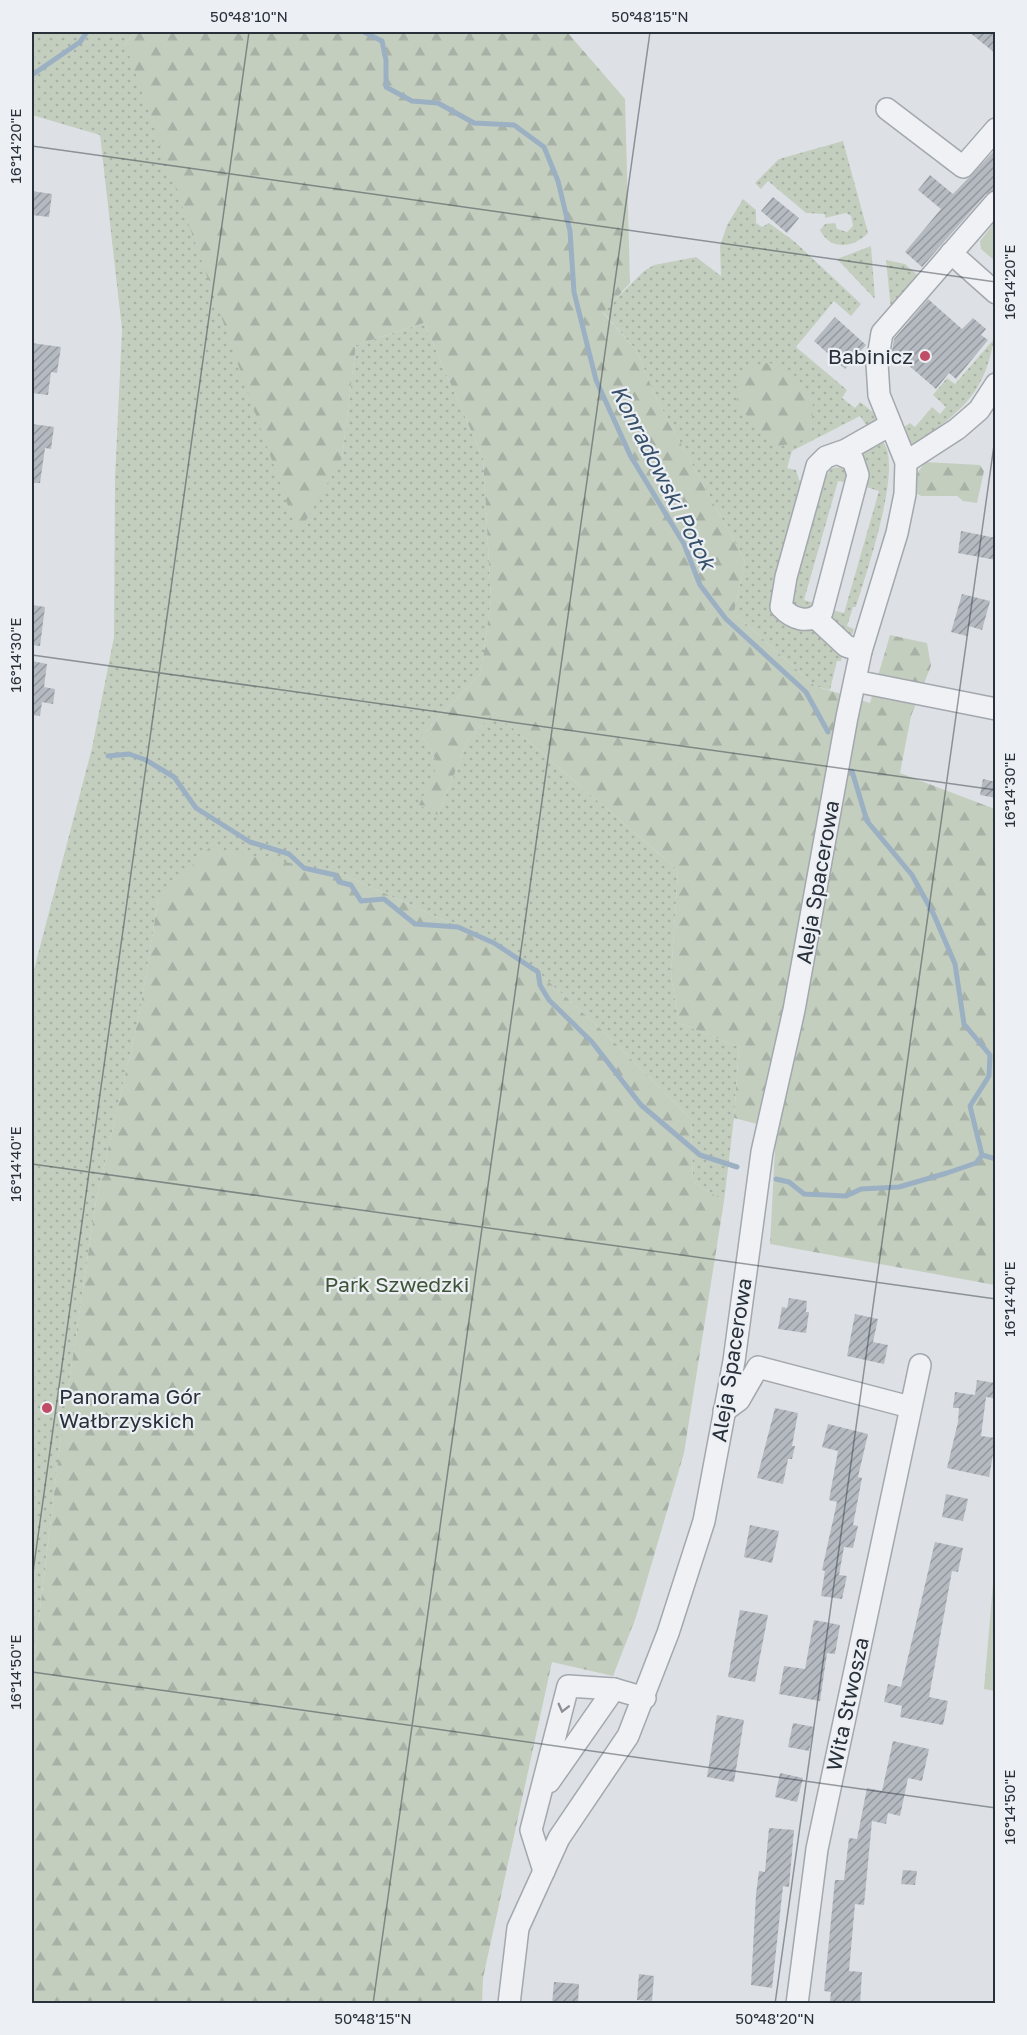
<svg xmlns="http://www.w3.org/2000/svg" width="1027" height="2035" font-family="'Golos Text',sans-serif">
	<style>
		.grass { fill: url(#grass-dots) }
		.forest { fill: url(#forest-firs) }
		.garden { fill: #c4cebf }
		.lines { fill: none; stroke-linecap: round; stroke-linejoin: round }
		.stream { stroke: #9bb0c2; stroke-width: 5 }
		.building { fill: url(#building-hatch) }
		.minor-casing { stroke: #a3a8ae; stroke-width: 24 }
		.minor { stroke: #eff1f4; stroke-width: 21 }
		.oneway { stroke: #8c9097 }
		.ticks { fill: none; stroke: #28303a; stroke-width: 1.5; stroke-opacity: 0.45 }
		.poi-dot { fill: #bf4d65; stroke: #eceff3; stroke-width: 2 }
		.labels { text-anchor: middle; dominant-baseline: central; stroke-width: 4.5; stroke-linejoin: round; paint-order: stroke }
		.poi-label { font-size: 21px; fill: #28303a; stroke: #eceff3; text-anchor: end }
		.street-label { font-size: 21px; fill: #28303a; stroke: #eceff3 }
		.park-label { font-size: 21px; fill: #3e5437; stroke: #eceff3 }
		.water-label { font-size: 22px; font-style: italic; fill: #36506a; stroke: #eceff3 }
		.neatline { fill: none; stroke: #28303a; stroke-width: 2 }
		.ticks-label { font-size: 15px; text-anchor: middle; fill: #28303a }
	</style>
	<defs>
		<pattern id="grass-dots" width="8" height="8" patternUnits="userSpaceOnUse" patternTransform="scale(1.5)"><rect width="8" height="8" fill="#c4cebf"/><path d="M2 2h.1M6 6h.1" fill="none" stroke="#a8b1a5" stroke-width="1.8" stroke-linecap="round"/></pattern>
		<pattern id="forest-firs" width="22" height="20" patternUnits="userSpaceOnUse" patternTransform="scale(1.5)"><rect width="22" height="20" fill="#c4cebf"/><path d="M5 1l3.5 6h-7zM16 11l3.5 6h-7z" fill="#a8b1a5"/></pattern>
		<pattern id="building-hatch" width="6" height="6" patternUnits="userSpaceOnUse" patternTransform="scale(1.5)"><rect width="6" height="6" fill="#b5bac1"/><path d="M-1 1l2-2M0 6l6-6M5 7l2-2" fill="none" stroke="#93989e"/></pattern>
	</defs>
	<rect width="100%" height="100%" fill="#dde1e5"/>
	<g class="grass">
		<path d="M32 32H136L125 44 342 458 356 345 424 323 483 458 491 599 481 673 422 735 438 764V815L468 740 494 712 678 870 671 976 679 1023 739 1047 734 1118 724 1201 693 1182 691 1119 606 1034 538 972 494 943 340 873 158 901 140 1011 96 1201 61 1436 32 1676V977L92 748 114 637 115 479 122 329 100 135 32 115Z"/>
		<path d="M843 141 868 233C854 248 830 251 820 230L825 224 835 223 837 229 847 232 853 226 851 216 846 213 825 218V214L806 213 768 181 761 189 755 183 779 159Z"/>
		<path d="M743 199 756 210V223L762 227 769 223 795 242 861 304 851 316 834 301 796 347 847 390 842 398 855 408 860 402 873 412 876 420 866 425 860 416 792 451 787 468 796 470 799 480 806 486 781 571 790 626 819 632 843 650 841 661H837L830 690 815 686 734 613 745 561 656 398 637 351 603 312 644 271 654 265 696 257 721 276 720 246 727 225Z"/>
		<path d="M871 246 875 299 837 259Z"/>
		<path d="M886 260 905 264 922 279 891 310Z"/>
		<path d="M994 339C983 400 957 412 912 448L907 446 904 427 910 423 915 427 932 407 940 414 946 407 933 395 947 378 955 384Z"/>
		<path d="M882 441C905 463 865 576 856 607H853L847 626 854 629 851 638 831 618 832 610 844 613 879 491 866 487C868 474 860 465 862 453Z"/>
		<path d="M841 467 848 472 850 483 838 481 804 600 818 604 808 613 793 605 792 597 825 477 832 468Z"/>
	</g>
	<g class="forest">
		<path d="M136 32H567L625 99 630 283 603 313 637 351 656 398 745 561 734 613 815 686 870 703 890 635 927 643 931 666 911 716 900 773 995 809V1285L770 1244 776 1129 734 1118 739 1047 679 1023 671 976 678 870 494 712 468 740 438 815 419 805 438 764 422 735 481 673 491 599 483 458 424 323 356 345 342 458 298 534 125 44Z"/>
		<path d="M764 363 782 364 796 377 813 402 811 435 797 443 777 446 737 406V379L750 369Z"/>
		<path d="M925 462 980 465 984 471 977 503 963 501 957 496H921L914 492 916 475Z"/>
		<path d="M210 847 340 873 494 943 538 972 606 1034 691 1119 693 1182 724 1201 684 1453 636 1617 613 1676 552 1662 483 1978 482 2003H32V1676L61 1436 96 1201 140 1011 158 901Z"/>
		<path d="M995 1560V1691L984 1689Z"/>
	</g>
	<path class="garden" d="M995 222V261L981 249 980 241Z"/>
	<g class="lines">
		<g class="stream">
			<path d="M364 32 382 41 386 60V87L412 101 438 103 474 123 514 125 544 147 558 181 570 231 574 292 596 380 630 455 684 544 700 585 726 619 806 692 828 732"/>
			<path d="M32 75 80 42 87 32"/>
			<path d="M108 756 129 754 146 760 174 777 196 808 250 842 289 854 304 868 335 875 339 882 351 885 361 901 384 899 415 924 458 927 494 943 538 972 540 985 549 1000 592 1042 641 1105 700 1155 737 1167"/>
			<path d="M852 771 867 821 912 875 934 915 955 964 964 1024 990 1055 989 1076 970 1106 982 1155 996 1159"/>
			<path d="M776 1179 789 1182 804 1194 846 1196 861 1189 899 1187 947 1173 976 1163 982 1155"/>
		</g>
	</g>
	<g class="building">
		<path d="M969 32H996V54Z"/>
		<path d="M996 149V190L986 194 922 267 905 252 941 209 918 190 930 175 953 194Z"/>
		<path d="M32 191 52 194 49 217 32 215Z"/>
		<path d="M773 197 799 218 787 233 761 211Z"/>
		<path d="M928 299 962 329 973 318 986 329 981 335 988 340 956 379 949 373 936 389 892 351 894 339Z"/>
		<path d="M835 317 866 345 845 369 814 341Z"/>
		<path d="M32 343 61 347 57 373 51 372 48 395 32 393Z"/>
		<path d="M32 424 54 427 51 449 45 448 40 483H32Z"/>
		<path d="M961 531 996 538V560L958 553Z"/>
		<path d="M962 594 990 601 982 630 969 626 967 636 951 632Z"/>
		<path d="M32 605 45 607 40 646 32 645Z"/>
		<path d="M32 661 47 664 44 687 55 689 53 704 42 702 40 716 32 715Z"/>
		<path d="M983 779 996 782V798L980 795Z"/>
		<path d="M789 1298 807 1301 806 1312H809L806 1333 778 1329 782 1307 787 1308Z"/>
		<path d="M855 1314 878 1319 873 1342 888 1345 884 1364 847 1356Z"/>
		<path d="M977 1380 995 1383 993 1398 986 1397 981 1436 996 1438 989 1477 947 1468 958 1422 959 1408H953L955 1392 975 1395Z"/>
		<path d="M775 1408 798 1413 792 1446H795L792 1459H788L783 1484 757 1478Z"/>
		<path d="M828 1424 868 1434 858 1477 862 1478 853 1525 858 1526 853 1548 844 1547 839 1575 847 1576 842 1599 821 1596 825 1571 822 1570 837 1502 829 1500 838 1451 822 1447Z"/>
		<path d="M946 1494 968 1499 963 1521 942 1517Z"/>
		<path d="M750 1525 779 1531 772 1563 744 1557Z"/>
		<path d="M935 1542 963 1548 958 1572 952 1571 929 1697 948 1701 943 1725 900 1717 902 1706 884 1702 888 1684 901 1687Z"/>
		<path d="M740 1610 768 1615 755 1682 728 1677Z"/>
		<path d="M814 1620 840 1625 835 1654 827 1653 820 1701 779 1694 784 1666 805 1669Z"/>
		<path d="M717 1715 744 1720 734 1782 707 1777Z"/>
		<path d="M793 1723 814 1727 809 1751 788 1747Z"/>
		<path d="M893 1741 929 1749 922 1781 908 1778 900 1816 888 1813 886 1824 872 1821 864 1905 855 1904 849 1971 862 1972 860 2004 830 2001 831 1992 824 1991 835 1880H844L849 1838 857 1839 867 1788 882 1791Z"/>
		<path d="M780 1773 803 1778 797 1802 775 1797Z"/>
		<path d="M769 1828 794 1830 789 1887 783 1886 772 1988 751 1985 756 1894 759 1871 765 1872Z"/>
		<path d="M903 1870 917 1871 915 1885 901 1884Z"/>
		<path d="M639 1974 654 1976 652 2001 637 2000Z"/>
		<path d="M554 1982 579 1984 578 2004H552Z"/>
	</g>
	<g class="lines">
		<g class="minor-casing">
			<g id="minor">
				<path d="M887 109 963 167 996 129"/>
				<path d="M951 253 996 293"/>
				<path d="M839 454 853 460 858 475 822 612C809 625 792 619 781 607L786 577 817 466 826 457 846 450 890 425"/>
				<path d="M906 462 957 429 979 410 996 384"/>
				<path d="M816 618 846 646 861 651"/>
				<path d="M855 681 996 709"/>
				<path d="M724 1411 739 1400 758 1367 910 1407"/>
				<path d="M549 1782 614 1689"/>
				<path d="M544 1871 531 1830 568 1686 614 1689 645 1698"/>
				<path d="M509 2004 518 1928 559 1838 628 1736 668 1633 704 1521 734 1361 762 1152 794 1010 847 717 861 651 897 533 905 494 906 462 879 395 877 363 882 333 996 202"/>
				<path d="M797 2004 817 1849 920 1365"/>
			</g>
		</g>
		<use href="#minor" class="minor"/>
	</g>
	<defs><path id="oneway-chevron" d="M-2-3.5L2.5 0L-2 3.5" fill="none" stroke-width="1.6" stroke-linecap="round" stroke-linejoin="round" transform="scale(1.5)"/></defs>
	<use class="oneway" href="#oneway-chevron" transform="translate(563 1708) rotate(104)"/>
	<path class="ticks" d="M32 146 996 282M32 655 996 790M32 1164 996 1299M32 1579 249 32M32 1672 996 1808M373 2004 650 32M775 2004 996 431"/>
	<g class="poi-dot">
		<circle cx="925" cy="356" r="6"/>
		<circle cx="47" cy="1408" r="6"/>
	</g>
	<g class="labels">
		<g class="poi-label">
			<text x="913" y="356">Babinicz</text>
			<text x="59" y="1396" text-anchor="start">Panorama Gór<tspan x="59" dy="24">Wałbrzyskich</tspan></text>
		</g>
		<g class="street-label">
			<text transform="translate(817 882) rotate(-80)">Aleja Spacerowa</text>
			<text transform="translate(731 1360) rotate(-81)">Aleja Spacerowa</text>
			<text transform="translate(847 1704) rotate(-78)">Wita Stwosza</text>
		</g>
		<g class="park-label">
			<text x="397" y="1284">Park Szwedzki</text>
		</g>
		<g class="water-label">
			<text transform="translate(664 477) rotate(63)">Konradowski Potok</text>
		</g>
	</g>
	<rect width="1027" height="2035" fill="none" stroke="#eceff3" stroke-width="66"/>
	<rect x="33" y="33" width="961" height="1969" class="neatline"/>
	<g class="ticks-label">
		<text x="249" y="22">50°48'10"N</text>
		<text x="650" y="22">50°48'15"N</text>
		<text transform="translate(16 146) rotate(-90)" y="5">16°14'20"E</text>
		<text transform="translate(1010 282) rotate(-90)" y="5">16°14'20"E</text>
		<text transform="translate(16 655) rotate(-90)" y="5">16°14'30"E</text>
		<text transform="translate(1010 790) rotate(-90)" y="5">16°14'30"E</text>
		<text transform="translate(16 1164) rotate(-90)" y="5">16°14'40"E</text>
		<text transform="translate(1010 1299) rotate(-90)" y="5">16°14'40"E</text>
		<text transform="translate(16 1672) rotate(-90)" y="5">16°14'50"E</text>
		<text transform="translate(1010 1807) rotate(-90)" y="5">16°14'50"E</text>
		<text x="373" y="2024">50°48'15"N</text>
		<text x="775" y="2024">50°48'20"N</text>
	</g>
</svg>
